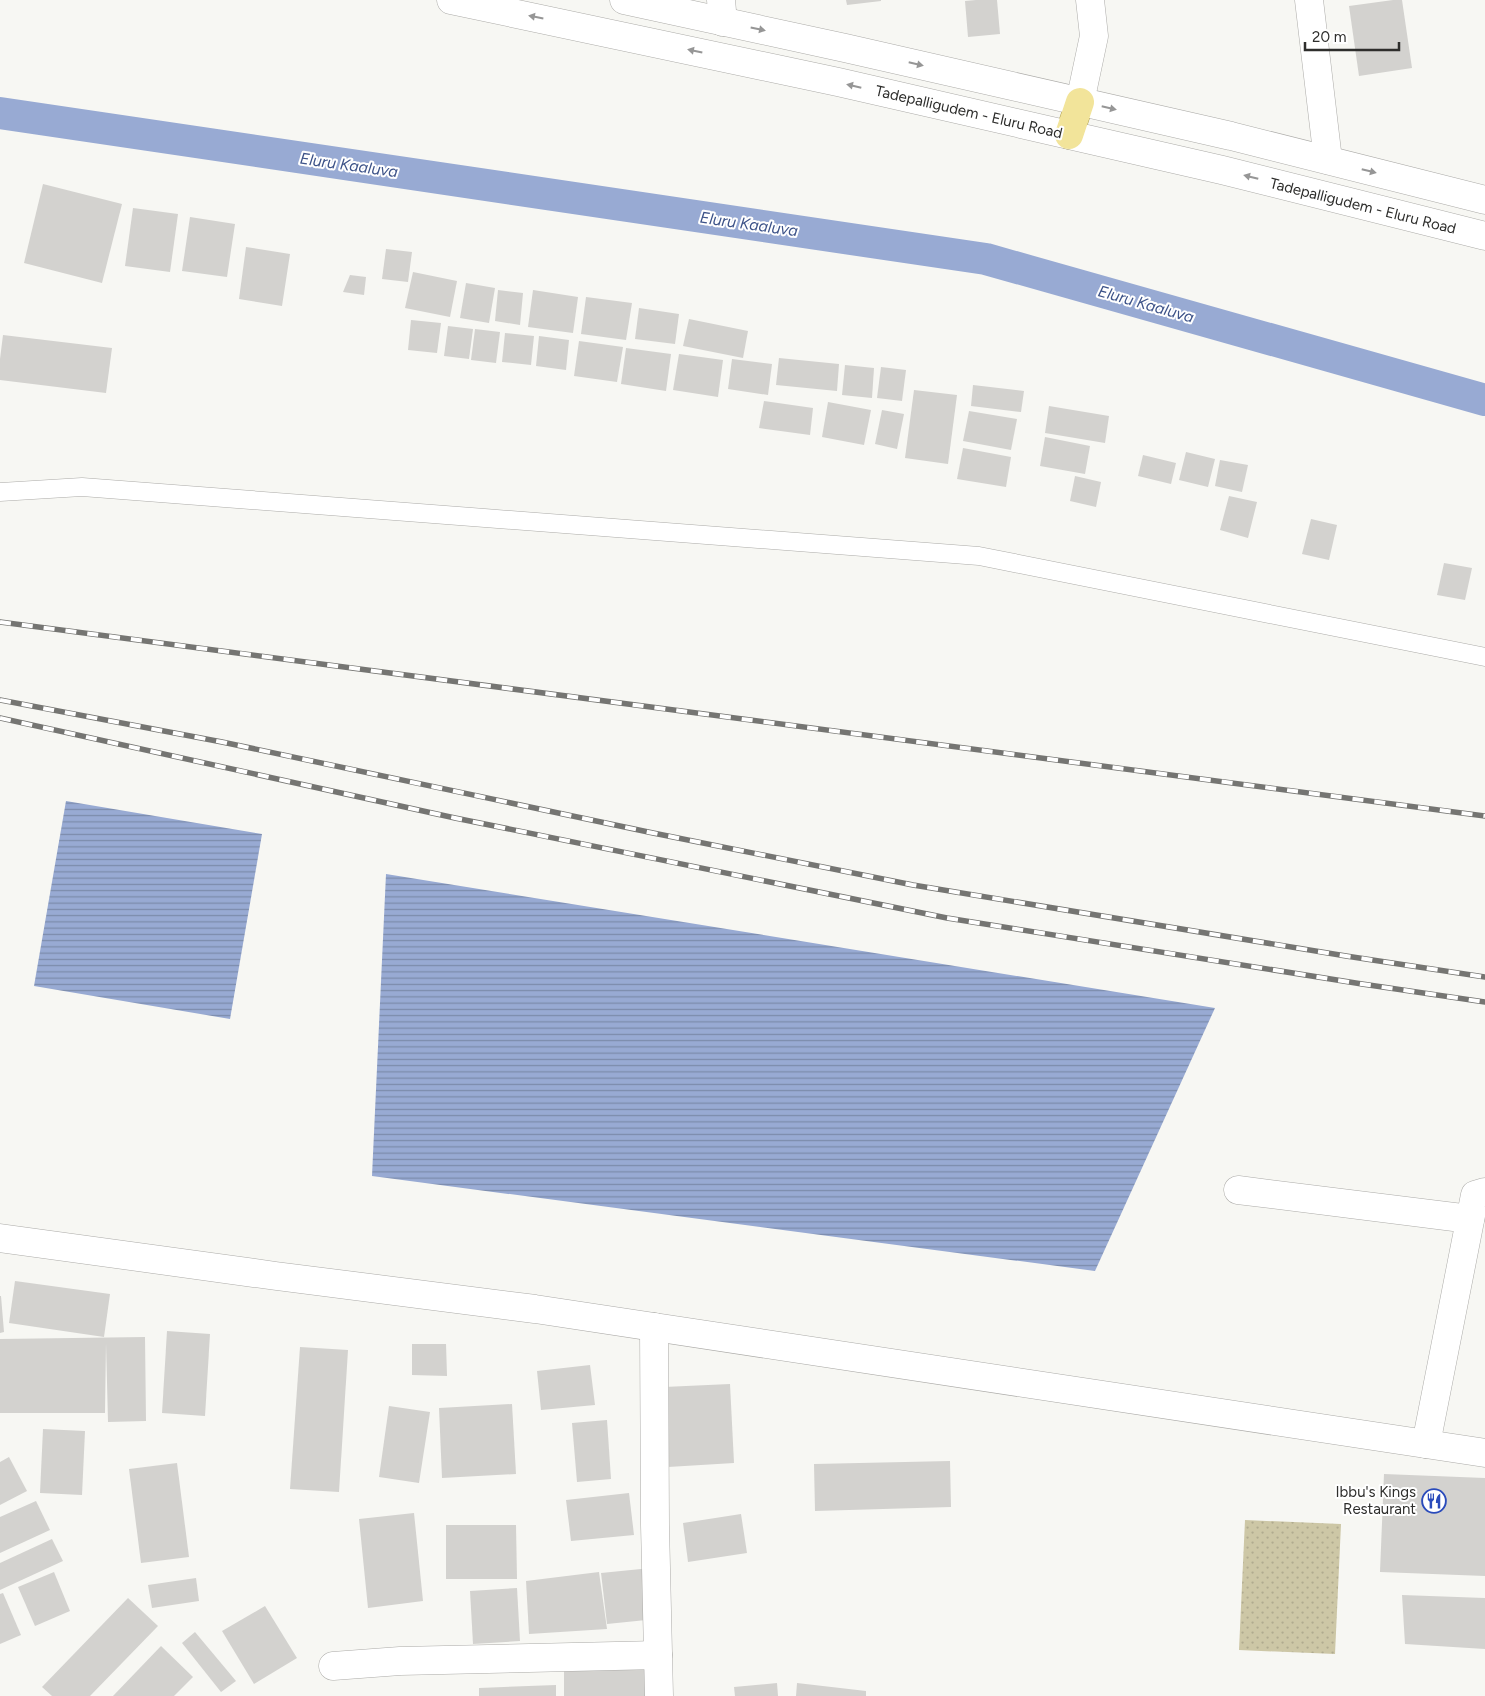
<svg xmlns="http://www.w3.org/2000/svg" width="1485" height="1696" font-family="Figtree,sans-serif">
	<style>
		.park { fill: url(#park-dots) }
		.water { fill: url(#water-rules) }
		.lines { fill: none; stroke-linecap: round; stroke-linejoin: round }
		.canal { stroke: #98aad3; stroke-width: 32 }
		.building { fill: #d3d2cf }
		.lane-casing { stroke: #acaba8; stroke-width: 19 }
		.street-casing { stroke: #acaba8; stroke-width: 29 }
		.secondary-casing { stroke: #acaba8; stroke-width: 29 }
		.primary-casing { stroke: #a89948; stroke-width: 29 }
		.lane { stroke: #fff; stroke-width: 18 }
		.street { stroke: #fff; stroke-width: 28 }
		.secondary { stroke: #fff; stroke-width: 28 }
		.primary { stroke: #f2e49a; stroke-width: 28 }
		.rail-casing { stroke: #757572; stroke-width: 5.5 }
		.rail { stroke: #fff; stroke-width: 4; stroke-dasharray: 11; stroke-linecap: butt }
		.oneway { fill: #969696 }
		.labels { text-anchor: middle; dominant-baseline: central; stroke-width: 4; stroke-linejoin: round; paint-order: stroke }
		.street-label { font-size: 15px; fill: #2e2e2c; stroke: #fff }
		.poi-label { font-size: 15px; fill: #2e2e2c; stroke: #fff; text-anchor: end }
		.water-label { font-size: 16px; font-style: italic; fill: #3c5288; stroke: #fff }
	</style>
	<defs>
		<pattern id="park-dots" width="8" height="8" patternUnits="userSpaceOnUse" patternTransform="scale(1.25)"><rect width="8" height="8" fill="#cdc7a6"/><path d="M2 2h.1M6 6h.1" fill="none" stroke="#b0ab8f" stroke-width="1.8" stroke-linecap="round"/></pattern>
		<pattern id="water-rules" width="6" height="5" patternUnits="userSpaceOnUse" patternTransform="scale(1.25)"><rect width="6" height="5" fill="#98aad3"/><path d="M0 2.5h6" fill="none" stroke="#7c8bab"/></pattern>
	</defs>
	<rect width="100%" height="100%" fill="#f7f7f3"/>
	<path class="park" d="M1245 1520 1341 1524 1335 1654 1239 1650Z"/>
	<g class="water">
		<path d="M66 801 262 834 230 1019 34 986Z"/>
		<path d="M386 874 1215 1008 1095 1271 372 1176Z"/>
	</g>
	<g class="lines">
		<path class="canal" d="M0 113 986 259 1485 400"/>
	</g>
	<g class="building">
		<path d="M846 0H881V1L847 5Z"/>
		<path d="M976 0H997L1000 34 968 37 965 1Z"/>
		<path d="M1393 0H1402L1412 68 1359 76 1349 6Z"/>
		<path d="M43 184 122 204 102 283 24 263Z"/>
		<path d="M133 208 178 214 170 272 125 266Z"/>
		<path d="M190 217 235 224 227 277 182 271Z"/>
		<path d="M246 247 290 254 282 306 239 299Z"/>
		<path d="M386 249 412 252 408 282 382 279Z"/>
		<path d="M413 272 457 281 450 317 405 308Z"/>
		<path d="M350 275 366 277 364 295 343 292Z"/>
		<path d="M466 283 495 288 489 323 460 318Z"/>
		<path d="M498 290 523 293 520 325 495 321Z"/>
		<path d="M533 290 578 297 573 333 528 327Z"/>
		<path d="M586 297 632 303 626 340 581 334Z"/>
		<path d="M639 308 679 314 675 344 635 339Z"/>
		<path d="M689 319 748 331 743 358 683 346Z"/>
		<path d="M411 320 441 323 437 353 408 350Z"/>
		<path d="M448 326 473 329 469 359 444 356Z"/>
		<path d="M475 329 500 332 496 363 471 360Z"/>
		<path d="M505 333 534 336 531 365 502 362Z"/>
		<path d="M3 335 112 348 106 393 0 380V359Z"/>
		<path d="M539 336 569 340 566 370 536 366Z"/>
		<path d="M579 341 623 347 617 382 574 376Z"/>
		<path d="M626 348 671 354 666 391 621 384Z"/>
		<path d="M679 354 723 360 718 397 673 390Z"/>
		<path d="M779 358 839 364 837 391 776 385Z"/>
		<path d="M732 359 772 364 768 395 728 389Z"/>
		<path d="M845 365 874 368 872 398 842 395Z"/>
		<path d="M881 367 906 370 902 401 877 398Z"/>
		<path d="M973 385 1024 391 1021 412 971 406Z"/>
		<path d="M914 390 957 395 948 464 905 458Z"/>
		<path d="M764 401 813 408 810 435 759 428Z"/>
		<path d="M828 402 871 410 864 445 822 437Z"/>
		<path d="M1049 406 1109 416 1105 443 1045 433Z"/>
		<path d="M882 410 904 414 897 449 875 444Z"/>
		<path d="M969 411 1017 419 1011 450 963 441Z"/>
		<path d="M1045 437 1090 446 1085 474 1040 466Z"/>
		<path d="M963 448 1011 457 1006 487 957 479Z"/>
		<path d="M1186 452 1215 459 1208 487 1179 480Z"/>
		<path d="M1143 455 1176 463 1171 484 1138 476Z"/>
		<path d="M1220 460 1248 465 1242 492 1215 486Z"/>
		<path d="M1075 476 1101 482 1096 507 1070 501Z"/>
		<path d="M1229 496 1257 502 1248 538 1220 530Z"/>
		<path d="M1311 519 1337 525 1329 560 1302 554Z"/>
		<path d="M1444 563 1472 568 1465 600 1437 595Z"/>
		<path d="M15 1281 110 1294 104 1337 9 1323Z"/>
		<path d="M0 1296H1L4 1332 0 1333Z"/>
		<path d="M167 1331 210 1334 205 1416 162 1413Z"/>
		<path d="M145 1337 146 1421 108 1422 106 1343 105 1413H0V1339Z"/>
		<path d="M412 1344H446L447 1376 412 1375Z"/>
		<path d="M300 1347 348 1350 339 1492 290 1489Z"/>
		<path d="M590 1365 595 1405 541 1410 537 1371Z"/>
		<path d="M730 1384 734 1463 668 1467 664 1387Z"/>
		<path d="M512 1404 516 1474 442 1478 439 1408Z"/>
		<path d="M389 1406 430 1412 419 1483 379 1477Z"/>
		<path d="M607 1420 611 1479 577 1482 572 1423Z"/>
		<path d="M43 1429 85 1431 82 1495 40 1493Z"/>
		<path d="M9 1457 27 1491 0 1505V1462Z"/>
		<path d="M950 1461 951 1507 815 1511 814 1464Z"/>
		<path d="M177 1463 189 1557 141 1563 129 1469Z"/>
		<path d="M1384 1474 1485 1478V1576L1380 1572Z"/>
		<path d="M629 1493 634 1535 571 1541 566 1500Z"/>
		<path d="M36 1501 50 1530 0 1553V1517Z"/>
		<path d="M414 1513 423 1601 368 1608 359 1519Z"/>
		<path d="M741 1514 747 1553 688 1562 683 1523Z"/>
		<path d="M446 1525H516L517 1579H446Z"/>
		<path d="M52 1539 63 1561 0 1590V1563Z"/>
		<path d="M651 1568 656 1619 607 1624 601 1573Z"/>
		<path d="M54 1572 70 1611 35 1626 18 1587Z"/>
		<path d="M599 1572 607 1629 529 1634 526 1581Z"/>
		<path d="M196 1578 199 1601 152 1608 148 1585Z"/>
		<path d="M517 1588 520 1641 473 1644 470 1591Z"/>
		<path d="M3 1593 21 1635 0 1644V1594Z"/>
		<path d="M1402 1595 1485 1598V1649L1405 1644Z"/>
		<path d="M128 1598 158 1626 90 1696H52L42 1687Z"/>
		<path d="M265 1606 297 1658 254 1684 222 1631Z"/>
		<path d="M195 1632 236 1681 221 1692 182 1643Z"/>
		<path d="M161 1646 193 1677 174 1696H113Z"/>
		<rect x="564" y="1666" width="82" height="30"/>
		<path d="M777 1683 778 1696H735L734 1687Z"/>
		<path d="M797 1683 866 1691V1696H796Z"/>
		<path d="M556 1685V1696H479V1688Z"/>
	</g>
	<g class="lines">
		<g class="lane-casing">
			<path id="lane" d="M0 492 82 487 979 556 1485 657"/>
		</g>
		<g class="street-casing">
			<g id="street">
				<path d="M721 0 723 22"/>
				<path d="M1309 0 1328 160"/>
				<path d="M1080 102 1094 36 1090 0"/>
				<path d="M1238 1190 1470 1219"/>
				<path d="M0 1238 276 1276 535 1309 1485 1453"/>
				<path d="M654 1327 655 1525 659 1696"/>
				<path d="M1426 1444 1475 1195 1485 1192"/>
				<path d="M333 1666 400 1661 658 1655"/>
			</g>
		</g>
		<g class="secondary-casing">
			<g id="secondary">
				<path d="M451 0 838 82 1222 170 1485 236"/>
				<path d="M624 0 845 48 1231 136 1485 200"/>
			</g>
		</g>
		<g class="primary-casing">
			<path id="primary" d="M1069 135 1080 102"/>
		</g>
		<use href="#lane" class="lane"/>
		<use href="#street" class="street"/>
		<use href="#secondary" class="secondary"/>
		<use href="#primary" class="primary"/>
		<g class="rail-casing">
			<g id="rail">
				<path d="M0 622 1485 816"/>
				<path d="M0 700 222 742 653 833 913 885 1346 956 1485 977"/>
				<path d="M0 718 455 818 947 918 1362 984 1485 1002"/>
			</g>
		</g>
		<use href="#rail" class="rail"/>
	</g>
	<defs><path id="oneway-solid" d="M-6-.8H1V-3.2L6.5 0L1 3.2V.8H-6Z" transform="scale(1.25)"/></defs>
	<g class="oneway">
		<use href="#oneway-solid" transform="translate(536 17) rotate(-169)"/>
		<use href="#oneway-solid" transform="translate(758 29) rotate(12)"/>
		<use href="#oneway-solid" transform="translate(695 51) rotate(-168)"/>
		<use href="#oneway-solid" transform="translate(916 64) rotate(13)"/>
		<use href="#oneway-solid" transform="translate(854 86) rotate(-167)"/>
		<use href="#oneway-solid" transform="translate(1109 108) rotate(13)"/>
		<use href="#oneway-solid" transform="translate(1369 171) rotate(14)"/>
		<use href="#oneway-solid" transform="translate(1251 177) rotate(-166)"/>
	</g>
	<defs>
		<g id="restaurant-ring" transform="scale(1.25)"><circle r="9.5" fill="#fff" stroke="#2a4bbb" stroke-width="1.5"/><path d="M-5-6h1v4h1v-4h1v4h1v-4h1v5L-1.5 .5V6h-2V.5L-5-1ZM5-6V6H3V1.5H1.5Q1.5-4 5-6Z" fill="#2a4bbb"/></g>
	</defs>
	<g fill-rule="evenodd">
		<use href="#restaurant-ring" x="1434" y="1501"/>
	</g>
	<g class="labels">
		<g class="street-label">
			<text transform="translate(969 112) rotate(13)">Tadepalligudem - Eluru Road</text>
			<text transform="translate(1363 206) rotate(14)">Tadepalligudem - Eluru Road</text>
		</g>
		<g class="poi-label">
			<text x="1416" y="1492">Ibbu's Kings<tspan x="1416" dy="17">Restaurant</tspan></text>
		</g>
		<g class="water-label">
			<text transform="translate(349 165) rotate(8)">Eluru Kaaluva</text>
			<text transform="translate(749 224) rotate(8)">Eluru Kaaluva</text>
			<text transform="translate(1146 304) rotate(16)">Eluru Kaaluva</text>
		</g>
	</g>
	<path d="M1305 42v8h94v-8" fill="none" stroke="#2e2e2c" stroke-width="2.5"/>
	<text x="1312" y="42" font-size="15" fill="#2e2e2c" stroke="#ffffff" stroke-width="4" paint-order="stroke">20 m</text>
</svg>
